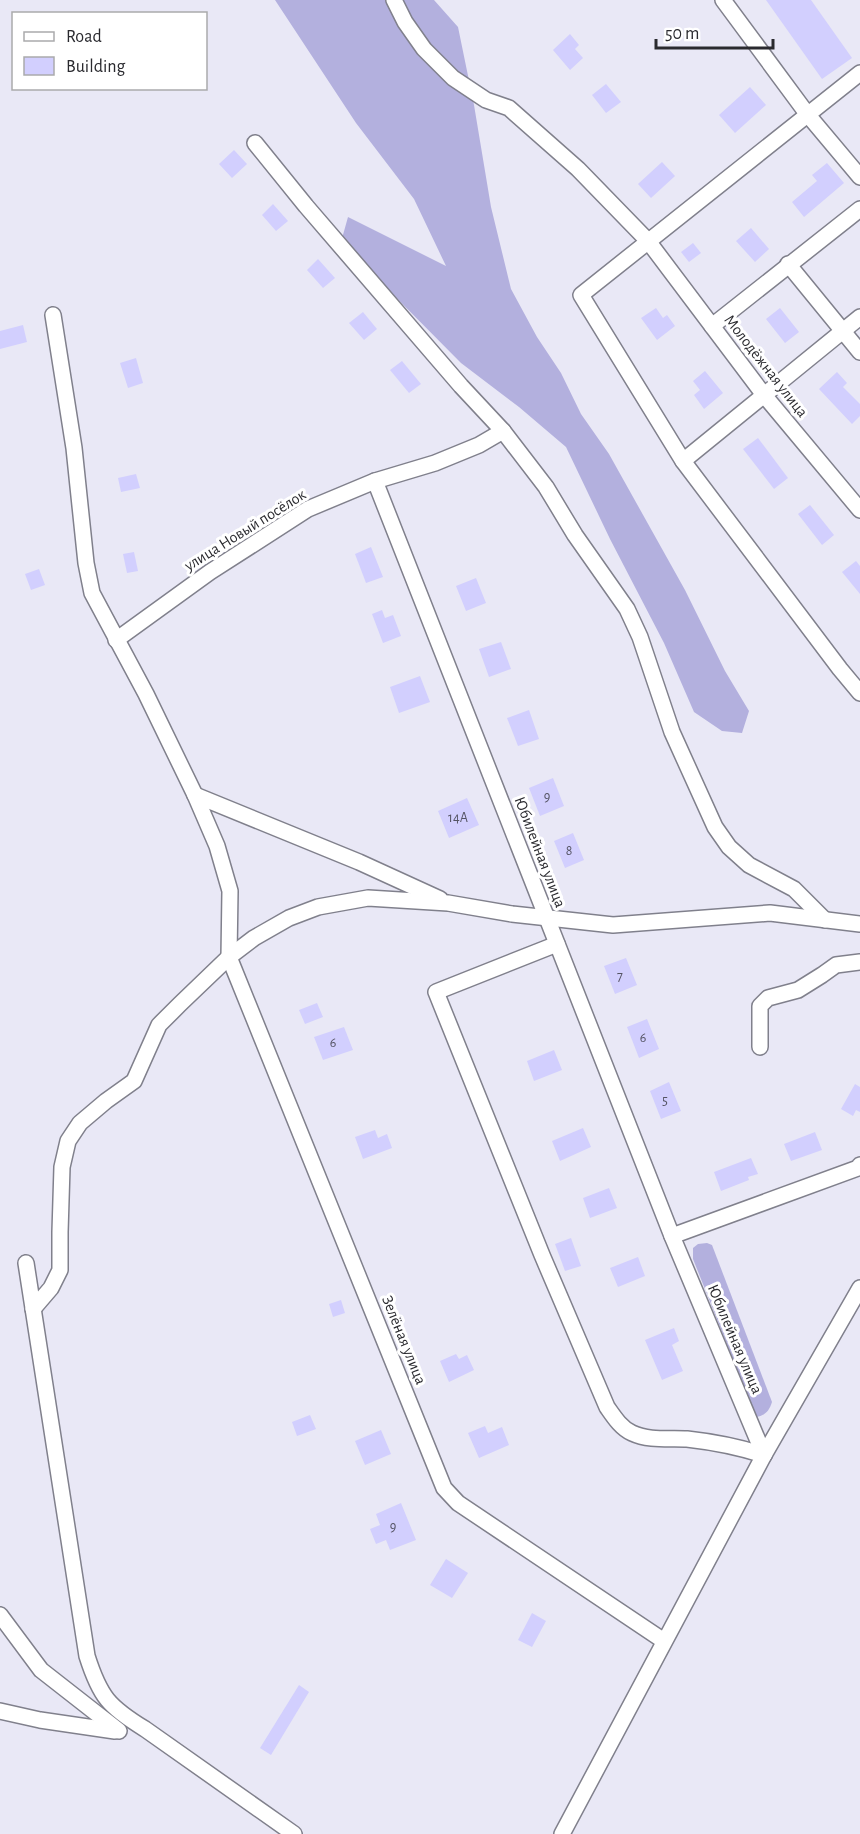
<svg xmlns="http://www.w3.org/2000/svg" width="860" height="1834" font-family="'Alegreya Sans',sans-serif">
	<style>
		.forest { fill: #b3b0de }
		.building { fill: #d2cffe }
		.lines { fill: none; stroke-linecap: round; stroke-linejoin: round }
		.street-casing { stroke: #80808c; stroke-width: 18 }
		.street { stroke: #fff; stroke-width: 15 }
		.labels { text-anchor: middle; dominant-baseline: central; stroke-width: 6; stroke-linejoin: round; paint-order: stroke }
		.number-label { font-size: 14px; fill: #545363 }
		.street-label { font-size: 16px; fill: #2a2a2f; stroke: #fff }
	</style>
	<rect width="100%" height="100%" fill="#e9e8f6"/>
	<g class="forest">
		<path d="M275 0H434L458 27 474 105 491 207 511 289 537 337 561 373 581 414 609 454 685 590 725 671 749 711 742 733 722 731 694 712 664 643 610 539 566 447 519 407 461 363 341 242 348 217 446 266 414 199 356 123Z"/>
		<path d="M707 1243 712 1245 772 1402C769 1411 766 1415 756 1417L693 1259V1248L698 1244Z"/>
	</g>
	<g class="building">
		<path d="M766 0H811L852 58 822 79Z"/>
		<path d="M570 34 579 45 575 49 583 58 570 70 553 50Z"/>
		<path d="M606 84 621 102 606 113 592 95Z"/>
		<path d="M750 87 766 105 735 133 719 115Z"/>
		<path d="M234 150 247 164 232 178 219 164Z"/>
		<path d="M662 162 675 176 651 198 638 184Z"/>
		<path d="M827 163 844 183 804 217 792 202 817 181 812 175Z"/>
		<path d="M273 204 288 221 276 231 262 215Z"/>
		<path d="M751 228 769 249 755 262 736 241Z"/>
		<path d="M693 243 701 253 689 262 681 252Z"/>
		<path d="M318 259 335 278 323 288 307 270Z"/>
		<path d="M656 308 663 318 667 315 675 326 657 340 641 318Z"/>
		<path d="M780 308 799 332 785 343 766 319Z"/>
		<path d="M363 312 377 329 364 340 349 323Z"/>
		<path d="M23 325 27 342 0 349V331Z"/>
		<path d="M136 358 143 383 128 388 120 363Z"/>
		<path d="M402 361 421 384 409 393 390 370Z"/>
		<path d="M705 371 723 393 704 409 694 395 700 390 693 381Z"/>
		<path d="M837 372 847 383 843 387 860 404V416L852 424 819 389Z"/>
		<path d="M758 438 788 478 774 489 743 449Z"/>
		<path d="M136 474 140 488 121 492 118 478Z"/>
		<path d="M810 505 834 535 822 545 798 514Z"/>
		<path d="M371 547 383 577 366 583 355 554Z"/>
		<path d="M134 552 138 571 127 573 123 554Z"/>
		<path d="M856 561 860 566V594L842 572Z"/>
		<path d="M39 569 45 585 31 590 25 574Z"/>
		<path d="M476 578 486 603 466 611 456 586Z"/>
		<path d="M382 610 385 618 393 615 401 636 383 643 372 614Z"/>
		<path d="M501 642 511 669 489 677 479 649Z"/>
		<path d="M420 676 430 702 399 713 390 687Z"/>
		<path d="M529 710 539 739 518 746 507 718Z"/>
		<path d="M553 778 564 806 540 816 529 788Z"/>
		<path d="M467 798 479 825 449 838 438 811Z"/>
		<path d="M573 833 584 860 565 868 554 841Z"/>
		<path d="M626 958 637 985 615 994 604 966Z"/>
		<path d="M317 1003 323 1017 305 1024 299 1010Z"/>
		<path d="M647 1019 659 1049 639 1058 627 1027Z"/>
		<path d="M344 1027 353 1050 323 1060 314 1037Z"/>
		<path d="M554 1050 562 1070 534 1081 527 1061Z"/>
		<path d="M669 1082 681 1111 661 1119 650 1091Z"/>
		<path d="M855 1084 860 1087V1112L856 1110 853 1116 841 1109Z"/>
		<path d="M583 1128 591 1147 560 1161 552 1141Z"/>
		<path d="M375 1130 378 1138 387 1134 392 1148 363 1159 355 1137Z"/>
		<path d="M815 1132 822 1150 791 1161 784 1144Z"/>
		<path d="M751 1158 758 1174 748 1177 749 1180 721 1191 714 1172Z"/>
		<path d="M609 1188 617 1208 590 1218 583 1198Z"/>
		<path d="M571 1238 581 1266 565 1271 555 1244Z"/>
		<path d="M638 1257 645 1276 618 1287 610 1268Z"/>
		<path d="M341 1300 345 1313 333 1317 329 1304Z"/>
		<path d="M674 1328 679 1341 672 1345 683 1371 662 1380 645 1340Z"/>
		<path d="M456 1354 459 1359 467 1355 474 1370 449 1382 440 1361Z"/>
		<path d="M310 1415 316 1429 297 1436 292 1422Z"/>
		<path d="M485 1426 488 1433 502 1427 509 1445 479 1458 468 1433Z"/>
		<path d="M381 1430 391 1454 365 1465 355 1441Z"/>
		<path d="M401 1503 416 1540 390 1550 386 1540 376 1544 370 1529 380 1525 376 1514Z"/>
		<path d="M446 1559 468 1573 452 1598 430 1585Z"/>
		<path d="M532 1613 546 1621 532 1647 518 1640Z"/>
		<path d="M299 1685 309 1692 271 1755 260 1748Z"/>
	</g>
	<g class="lines">
		<g class="street-casing">
			<g id="street">
				<path d="M394 0 405 22 424 49 453 78 486 100 509 108 578 169 648 241 764 395 860 510"/>
				<path d="M723 0 808 115 860 177"/>
				<path d="M860 73 581 295 683 461 840 669 860 693"/>
				<path d="M255 143 306 206 461 386 503 431 546 487 575 535 627 609 640 637 672 732 715 827 729 847 749 865 794 889 825 920"/>
				<path d="M788 264 860 352"/>
				<path d="M53 315 74 448 86 563 92 593 146 694 195 795 217 846 230 891 229 957 444 1488 458 1503 664 1641"/>
				<path d="M712 326 860 209"/>
				<path d="M683 461 860 317"/>
				<path d="M375 481 672 1236 764 1455"/>
				<path d="M116 640 210 572 308 509 375 481 435 463 479 445 503 431"/>
				<path d="M195 795 359 862 440 899"/>
				<path d="M557 944 436 992 542 1255 607 1407C614 1417 621 1428 632 1433 649 1441 669 1438 687 1439 714 1442 739 1447 764 1455"/>
				<path d="M760 1047V1006L768 998 798 990 822 975 836 965 860 962"/>
				<path d="M672 1236 858 1168 860 1165"/>
				<path d="M26 1263 87 1656C100 1697 109 1707 145 1729L294 1834"/>
				<path d="M33 1309 51 1288 60 1270V1232L62 1167 68 1141 80 1123 106 1101 134 1081 159 1025 180 1004 229 957 254 938 289 918 318 907 368 898 448 903 512 914 613 925 770 913 860 924"/>
				<path d="M0 1615 41 1670 119 1731"/>
				<path d="M0 1711 40 1720 115 1731"/>
				<path d="M562 1834 764 1455 860 1288"/>
			</g>
		</g>
		<use href="#street" class="street"/>
	</g>
	<g class="labels">
		<g class="number-label">
			<text x="547" y="797">9</text>
			<text x="458" y="818">14А</text>
			<text x="569" y="851">8</text>
			<text x="620" y="976">7</text>
			<text x="643" y="1038">6</text>
			<text x="333" y="1043">6</text>
			<text x="665" y="1101">5</text>
			<text x="393" y="1527">9</text>
		</g>
		<g class="street-label">
			<text transform="translate(766 366) rotate(52)">Молодёжная улица</text>
			<text transform="translate(245 530) rotate(-32)">улица Новый посёлок</text>
			<text transform="translate(540 852) rotate(69)">Юбилейная улица</text>
			<text transform="translate(735 1339) rotate(67)">Юбилейная улица</text>
			<text transform="translate(404 1340) rotate(68)">Зелёная улица</text>
		</g>
	</g>
	<rect x="12" y="12" width="195" height="78" fill="#ffffff" stroke="#aaaaac" stroke-width="1.5"/>
	<rect x="24" y="32" width="30" height="9" fill="#ffffff" stroke="#aaaaac" stroke-width="1.5"/>
	<text x="66" y="42" font-size="18" fill="#2a2a2f">Road</text>
	<rect x="24" y="57" width="30" height="18" fill="#d2cffe" stroke="#aaaaac" stroke-width="1.5"/>
	<text x="66" y="72" font-size="18" fill="#2a2a2f">Building</text>
	<path d="M656 39v9h117v-9" fill="none" stroke="#2a2a2f" stroke-width="3"/>
	<text x="665" y="39" font-size="18" fill="#2a2a2f" stroke="#ffffff" stroke-width="4.5" paint-order="stroke">50 m</text>
</svg>
